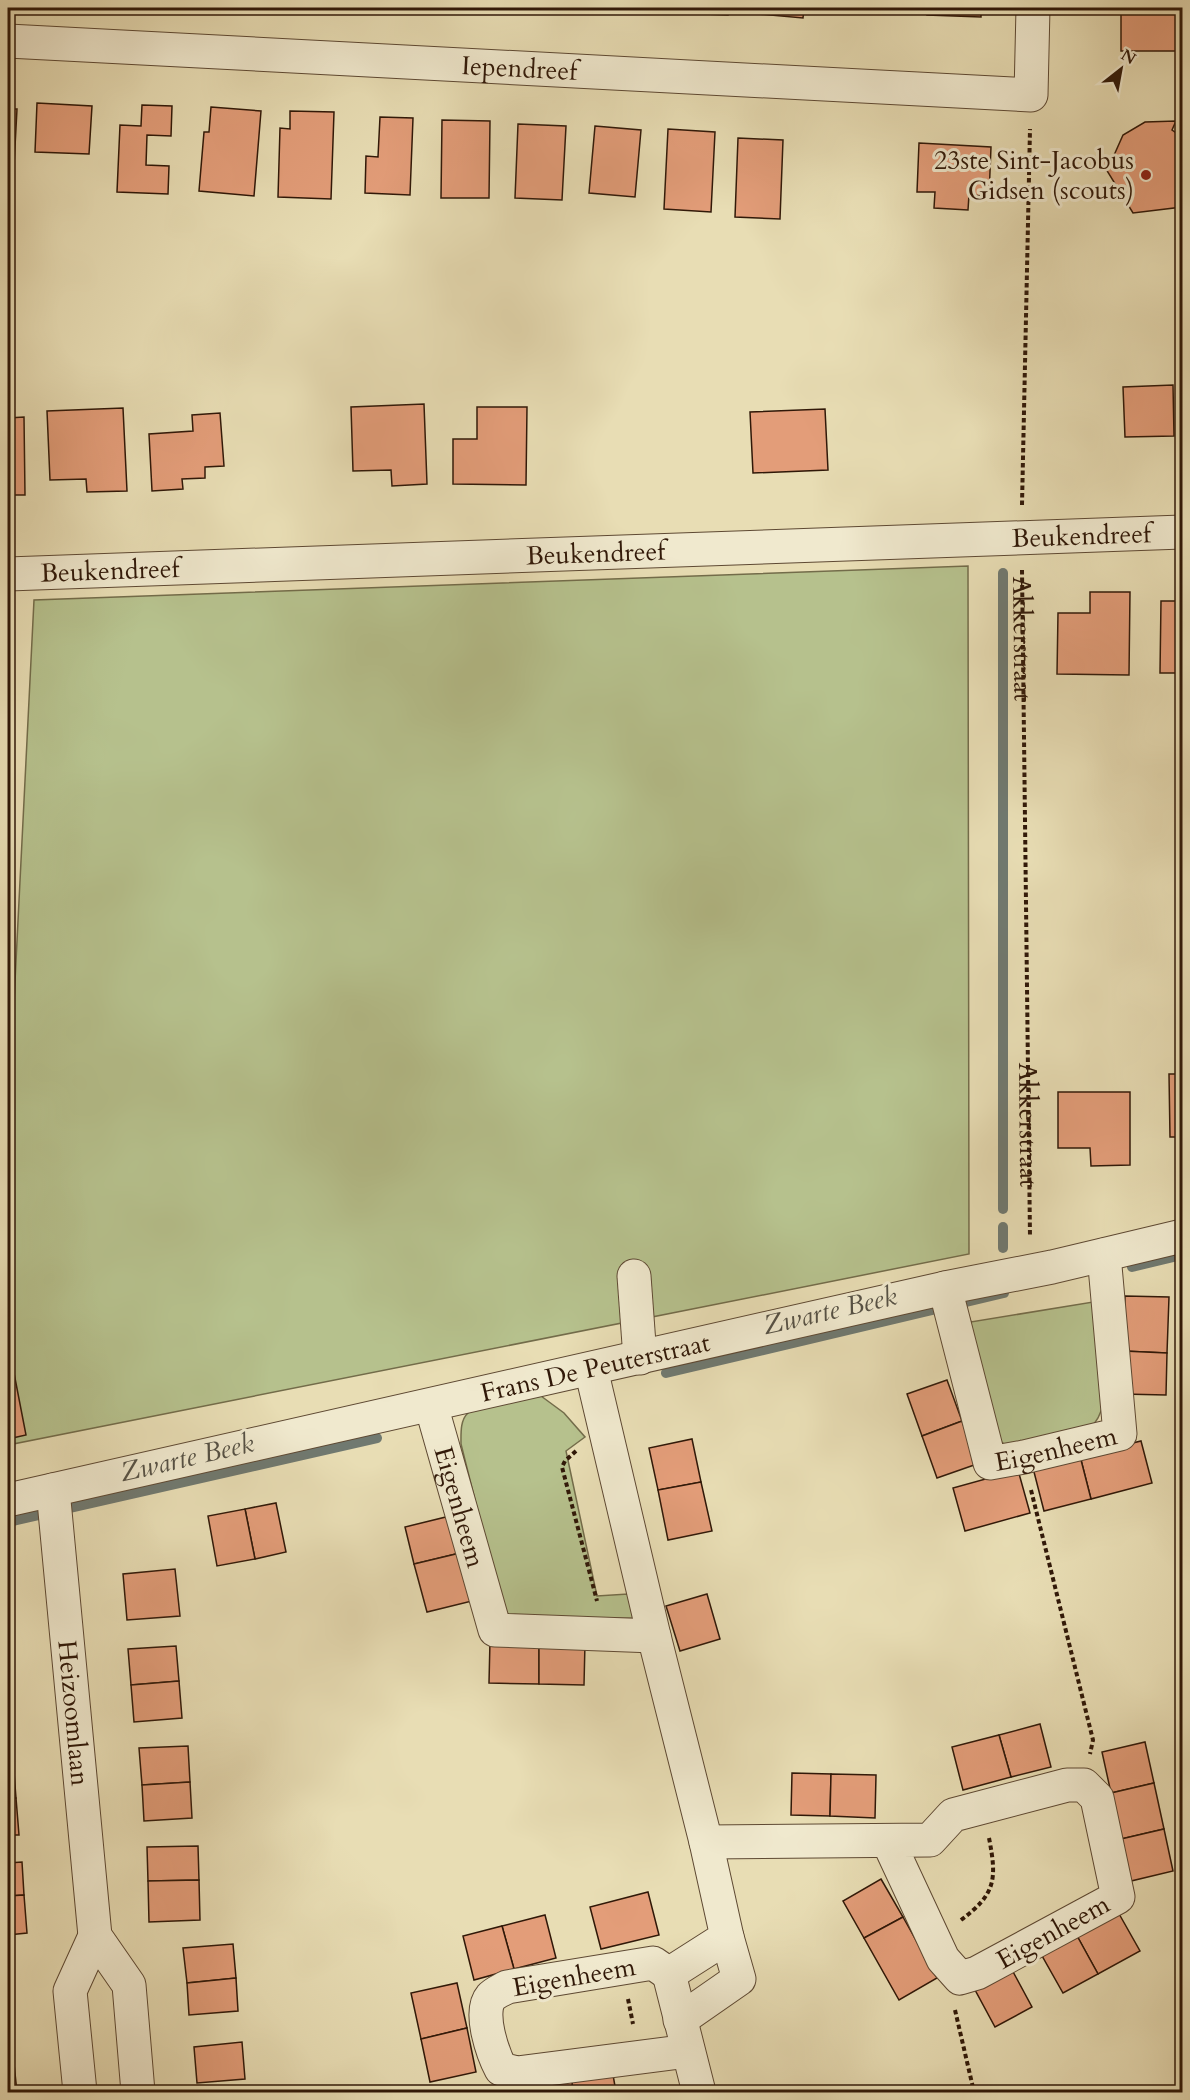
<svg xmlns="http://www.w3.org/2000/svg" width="1190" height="2100" font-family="Cardo,serif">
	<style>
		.green { fill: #b6c18d; stroke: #736c4a; stroke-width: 1.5 }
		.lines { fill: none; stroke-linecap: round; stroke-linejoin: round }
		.stream { stroke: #707970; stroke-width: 10 }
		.building { fill: #e39d79; stroke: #301808; stroke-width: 1.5 }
		.minor-casing { stroke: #5e4933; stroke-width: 35 }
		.path { stroke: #301808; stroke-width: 4; stroke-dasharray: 4.5 3; stroke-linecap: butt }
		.minor { stroke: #f0e9ce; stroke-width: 33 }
		.poi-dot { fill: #8f2418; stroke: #f0e9ce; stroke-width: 2 }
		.labels { text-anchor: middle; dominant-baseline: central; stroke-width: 6; stroke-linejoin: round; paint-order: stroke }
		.street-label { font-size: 26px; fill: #301808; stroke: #f0e9ce }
		.poi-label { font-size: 26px; fill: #301808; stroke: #f0e9ce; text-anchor: end }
		.water-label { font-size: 27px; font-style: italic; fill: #555145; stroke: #f0e9ce }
	</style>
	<rect width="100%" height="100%" fill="#e8ddb4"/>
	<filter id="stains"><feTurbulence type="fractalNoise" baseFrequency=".00333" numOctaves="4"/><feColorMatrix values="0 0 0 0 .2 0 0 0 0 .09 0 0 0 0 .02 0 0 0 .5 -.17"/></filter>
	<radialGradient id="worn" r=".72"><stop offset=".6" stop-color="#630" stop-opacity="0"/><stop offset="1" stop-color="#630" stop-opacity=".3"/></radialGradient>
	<g class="green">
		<path d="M968 566 969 1254 8 1445V1122L34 600Z"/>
		<path d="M962 1296 971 1322 1099 1301 1108 1395 1098 1418 1090 1430 1009 1448 998 1439Z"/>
		<path d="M541 1396 564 1413 585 1437 566 1451 597 1596 628 1594 633 1618 516 1619 508 1616 502 1608 461 1444C461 1434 460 1420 468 1413 480 1403 525 1399 541 1396Z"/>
	</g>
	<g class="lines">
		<g class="stream">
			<path d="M1003 573V1209"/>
			<path d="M1003 1227V1248"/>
			<path d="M1132 1267 1182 1255"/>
			<path d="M666 1373 1004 1293"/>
			<path d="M8 1522 377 1438"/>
		</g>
	</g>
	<g class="building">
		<path d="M534 8H578V10Z"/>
		<path d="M605 8H655V12L605 10Z"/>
		<path d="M679 8H728V15L679 13Z"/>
		<path d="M758 8H804L803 18 758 14Z"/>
		<path d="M928 8H981V17L927 15Z"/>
		<rect x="1121" y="8" width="59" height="43"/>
		<path d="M37 103 92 106 89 154 35 152Z"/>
		<path d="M142 105 172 106 171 136 147 135 146 165 169 166 168 194 117 192 120 125 141 126Z"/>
		<path d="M211 107 261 111 254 196 199 191 204 132H209Z"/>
		<path d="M8 109H17L13 184H8Z"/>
		<path d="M290 111 334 112 331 199 278 197 280 128 290 129Z"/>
		<path d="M380 117 413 118 410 195 365 193 366 156 378 157Z"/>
		<path d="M442 120 490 121 489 198H441Z"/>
		<path d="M1176 121 1172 130 1182 137V188L1178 193 1182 202V207L1133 213 1101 161 1111 162 1123 135 1145 122Z"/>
		<path d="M518 124 566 126 562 200 515 198Z"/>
		<path d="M595 126 641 130 635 197 589 193Z"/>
		<path d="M668 129 715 132 711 212 664 209Z"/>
		<path d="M738 138 783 140 780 219 735 217Z"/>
		<path d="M919 143 991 147 989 196 969 195 968 210 934 208 935 192H917Z"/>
		<path d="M1173 385 1174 436 1125 437 1123 387Z"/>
		<path d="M424 404 427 484 392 486 391 470 353 471 351 407Z"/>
		<path d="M477 407H527L526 485 453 484V439H477Z"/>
		<path d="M123 408 127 491 87 492 86 479 50 480 47 411Z"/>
		<path d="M825 409 828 470 753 473 750 412Z"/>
		<path d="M220 413 224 466 205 467V478L182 479 183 489 152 491 149 434 193 431 192 415Z"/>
		<path d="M24 417 25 495H8V418Z"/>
		<path d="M1090 592H1130L1129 675 1057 674 1058 613H1090Z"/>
		<path d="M1161 601H1182V673H1160Z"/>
		<path d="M1169 1074H1182V1137H1170Z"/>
		<path d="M1058 1092H1130V1165L1091 1166 1090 1148H1058Z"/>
		<path d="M1125 1296 1169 1297 1167 1353 1123 1351Z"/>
		<path d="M1123 1351 1167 1353 1166 1395 1122 1394Z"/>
		<path d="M14 1373 26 1435 8 1439V1375Z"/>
		<path d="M947 1380 962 1421 922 1436 907 1394Z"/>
		<path d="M962 1421 977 1464 937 1478 922 1436Z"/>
		<path d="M692 1439 701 1482 658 1490 649 1448Z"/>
		<path d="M1141 1441 1152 1483 1091 1499 1080 1456Z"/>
		<path d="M1080 1456 1091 1499 1044 1511 1033 1468Z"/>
		<path d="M1018 1470 1030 1513 965 1531 953 1488Z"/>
		<path d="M701 1482 712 1531 668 1540 658 1490Z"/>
		<path d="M276 1503 286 1552 255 1559 245 1509Z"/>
		<path d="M245 1509 255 1559 217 1566 208 1516Z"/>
		<path d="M450 1516 460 1553 414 1564 405 1527Z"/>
		<path d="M460 1553 472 1601 427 1612 414 1564Z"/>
		<path d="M175 1569 180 1616 127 1620 123 1574Z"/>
		<path d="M707 1594 720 1639 680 1651 666 1606Z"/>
		<path d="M490 1641 539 1642V1684L489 1683Z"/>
		<path d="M539 1642 585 1643 584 1685 539 1684Z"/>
		<path d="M176 1646 179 1681 131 1685 128 1649Z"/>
		<path d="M179 1681 182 1718 134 1722 131 1685Z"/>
		<path d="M8 1689 12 1734 8 1735Z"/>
		<path d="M1040 1724 1051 1767 1011 1777 999 1735Z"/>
		<path d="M999 1735 1011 1777 963 1790 952 1747Z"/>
		<path d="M1145 1742 1154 1783 1111 1793 1102 1752Z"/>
		<path d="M188 1746 190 1782 142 1785 139 1748Z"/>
		<path d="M13 1760 16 1798 8 1799V1761Z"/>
		<path d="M792 1773 831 1774 830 1816 791 1815Z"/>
		<path d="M831 1774 876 1775 875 1818 830 1816Z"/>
		<path d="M190 1782 192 1818 144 1821 142 1785Z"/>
		<path d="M1154 1783 1164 1829 1121 1839 1111 1793Z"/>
		<path d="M16 1798 19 1835H8V1799Z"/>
		<path d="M1164 1829 1173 1871 1131 1881 1121 1839Z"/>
		<path d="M198 1846 199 1880 148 1881 147 1847Z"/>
		<path d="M22 1862 24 1895 8 1896V1863Z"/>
		<path d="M881 1879 903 1917 864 1938 843 1901Z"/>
		<path d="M199 1880 200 1920 149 1922 148 1881Z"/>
		<path d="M648 1892 659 1935 601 1949 590 1907Z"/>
		<path d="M24 1895 27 1933 8 1935V1896Z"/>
		<path d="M1118 1912 1140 1951 1098 1974 1076 1934Z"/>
		<path d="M545 1915 556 1958 514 1969 502 1926Z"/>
		<path d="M903 1917 937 1978 899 2000 864 1938Z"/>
		<path d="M502 1926 514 1969 474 1980 463 1936Z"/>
		<path d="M1076 1934 1098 1974 1063 1993 1041 1954Z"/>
		<path d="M233 1944 236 1978 187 1983 183 1948Z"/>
		<path d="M1011 1968 1032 2007 995 2027 974 1988Z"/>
		<path d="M236 1978 238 2011 189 2015 187 1983Z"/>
		<path d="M457 1983 467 2028 421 2039 411 1993Z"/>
		<path d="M8 1999 11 2037 8 2038Z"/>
		<path d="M467 2028 476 2072 430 2082 421 2039Z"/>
		<path d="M242 2042 245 2079 197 2083 194 2047Z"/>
		<path d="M8 2064H14L17 2092H8Z"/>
		<path d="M612 2069 616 2092H573L571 2074Z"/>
		<path d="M571 2074 573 2092H531L530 2080Z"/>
	</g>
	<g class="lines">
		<g class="minor-casing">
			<g id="minor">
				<path id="s2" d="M8 41 1031 95 1033 8"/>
				<path id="s3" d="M8 574 1182 532"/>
				<path d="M634 1276 640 1358"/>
				<path id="s4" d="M945 1288 990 1463 1024 1457 1120 1434 1104 1255"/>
				<path d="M591 1369 654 1636 706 1842 727 1937 669 1974 699 2092"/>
				<path id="s5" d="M431 1405 495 1630 654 1636"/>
				<path id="s6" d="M53 1490 95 1936 129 1985 138 2092"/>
				<path id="s7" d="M8 1500 945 1288 1052 1267 1182 1236"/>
				<path d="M706 1842 930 1840 953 1815 1067 1785H1084L1097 1798 1118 1897 977 1973 960 1978 943 1959 888 1841"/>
				<path d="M669 1974 653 1963 507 1987C502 1990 494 1993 491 1997 478 2012 493 2054 501 2069L517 2073 688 2051"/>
				<path d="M680 2020 739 1979 727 1937"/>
				<path d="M80 2092 70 1991 95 1936"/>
			</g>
		</g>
		<g class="path">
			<path d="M1022 505 1030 129"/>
			<path id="s1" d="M1022 570 1030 1237"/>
			<path d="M576 1451 565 1461 562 1467 597 1601"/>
			<path d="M1031 1490 1093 1740 1090 1754"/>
			<path d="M961 1920C996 1894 997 1879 989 1838"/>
			<path d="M628 1999 633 2024"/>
			<path d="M955 2010 974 2092"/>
		</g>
		<use href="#minor" class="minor"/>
	</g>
	<circle class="poi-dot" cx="1146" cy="175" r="6"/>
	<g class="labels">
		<g class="street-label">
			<text stroke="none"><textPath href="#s2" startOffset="512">Iependreef</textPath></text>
			<text stroke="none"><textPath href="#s3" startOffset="1074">Beukendreef</textPath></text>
			<text stroke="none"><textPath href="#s3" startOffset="588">Beukendreef</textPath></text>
			<text stroke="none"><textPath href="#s3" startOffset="102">Beukendreef</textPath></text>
			<text stroke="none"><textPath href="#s1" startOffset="69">Akkerstraat</textPath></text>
			<text stroke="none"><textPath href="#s1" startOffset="555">Akkerstraat</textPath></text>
			<text stroke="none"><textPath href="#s7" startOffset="602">Frans De Peuterstraat</textPath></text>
			<text stroke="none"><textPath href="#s4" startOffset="248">Eigenheem</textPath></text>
			<text stroke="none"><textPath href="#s5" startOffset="106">Eigenheem</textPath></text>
			<text stroke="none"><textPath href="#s6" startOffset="224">Heizoomlaan</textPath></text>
			<text transform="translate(1053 1932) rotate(-29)">Eigenheem</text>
			<text transform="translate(574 1977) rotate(-10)">Eigenheem</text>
		</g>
		<g class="poi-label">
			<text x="1134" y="160">23ste Sint-Jacobus<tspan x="1134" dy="30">Gidsen (scouts)</tspan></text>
		</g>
		<g class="water-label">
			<text transform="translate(830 1311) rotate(-13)">Zwarte Beek</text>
			<text transform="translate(187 1458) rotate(-13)">Zwarte Beek</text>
		</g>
	</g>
	<rect width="1190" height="2100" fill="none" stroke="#e8ddb4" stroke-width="30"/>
	<rect x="9" y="9" width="1172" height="2082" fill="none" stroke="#301808" stroke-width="3"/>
	<rect x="15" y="15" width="1160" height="2070" fill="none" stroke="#301808" stroke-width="1.5"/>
	<g transform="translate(1121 69) rotate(31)" stroke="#f0e9ce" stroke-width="4.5" paint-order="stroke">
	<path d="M0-4.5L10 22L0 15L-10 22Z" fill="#301808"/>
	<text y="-9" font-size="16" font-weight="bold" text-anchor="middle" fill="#301808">N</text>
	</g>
	<rect width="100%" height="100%" filter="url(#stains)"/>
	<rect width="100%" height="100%" fill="url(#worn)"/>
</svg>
